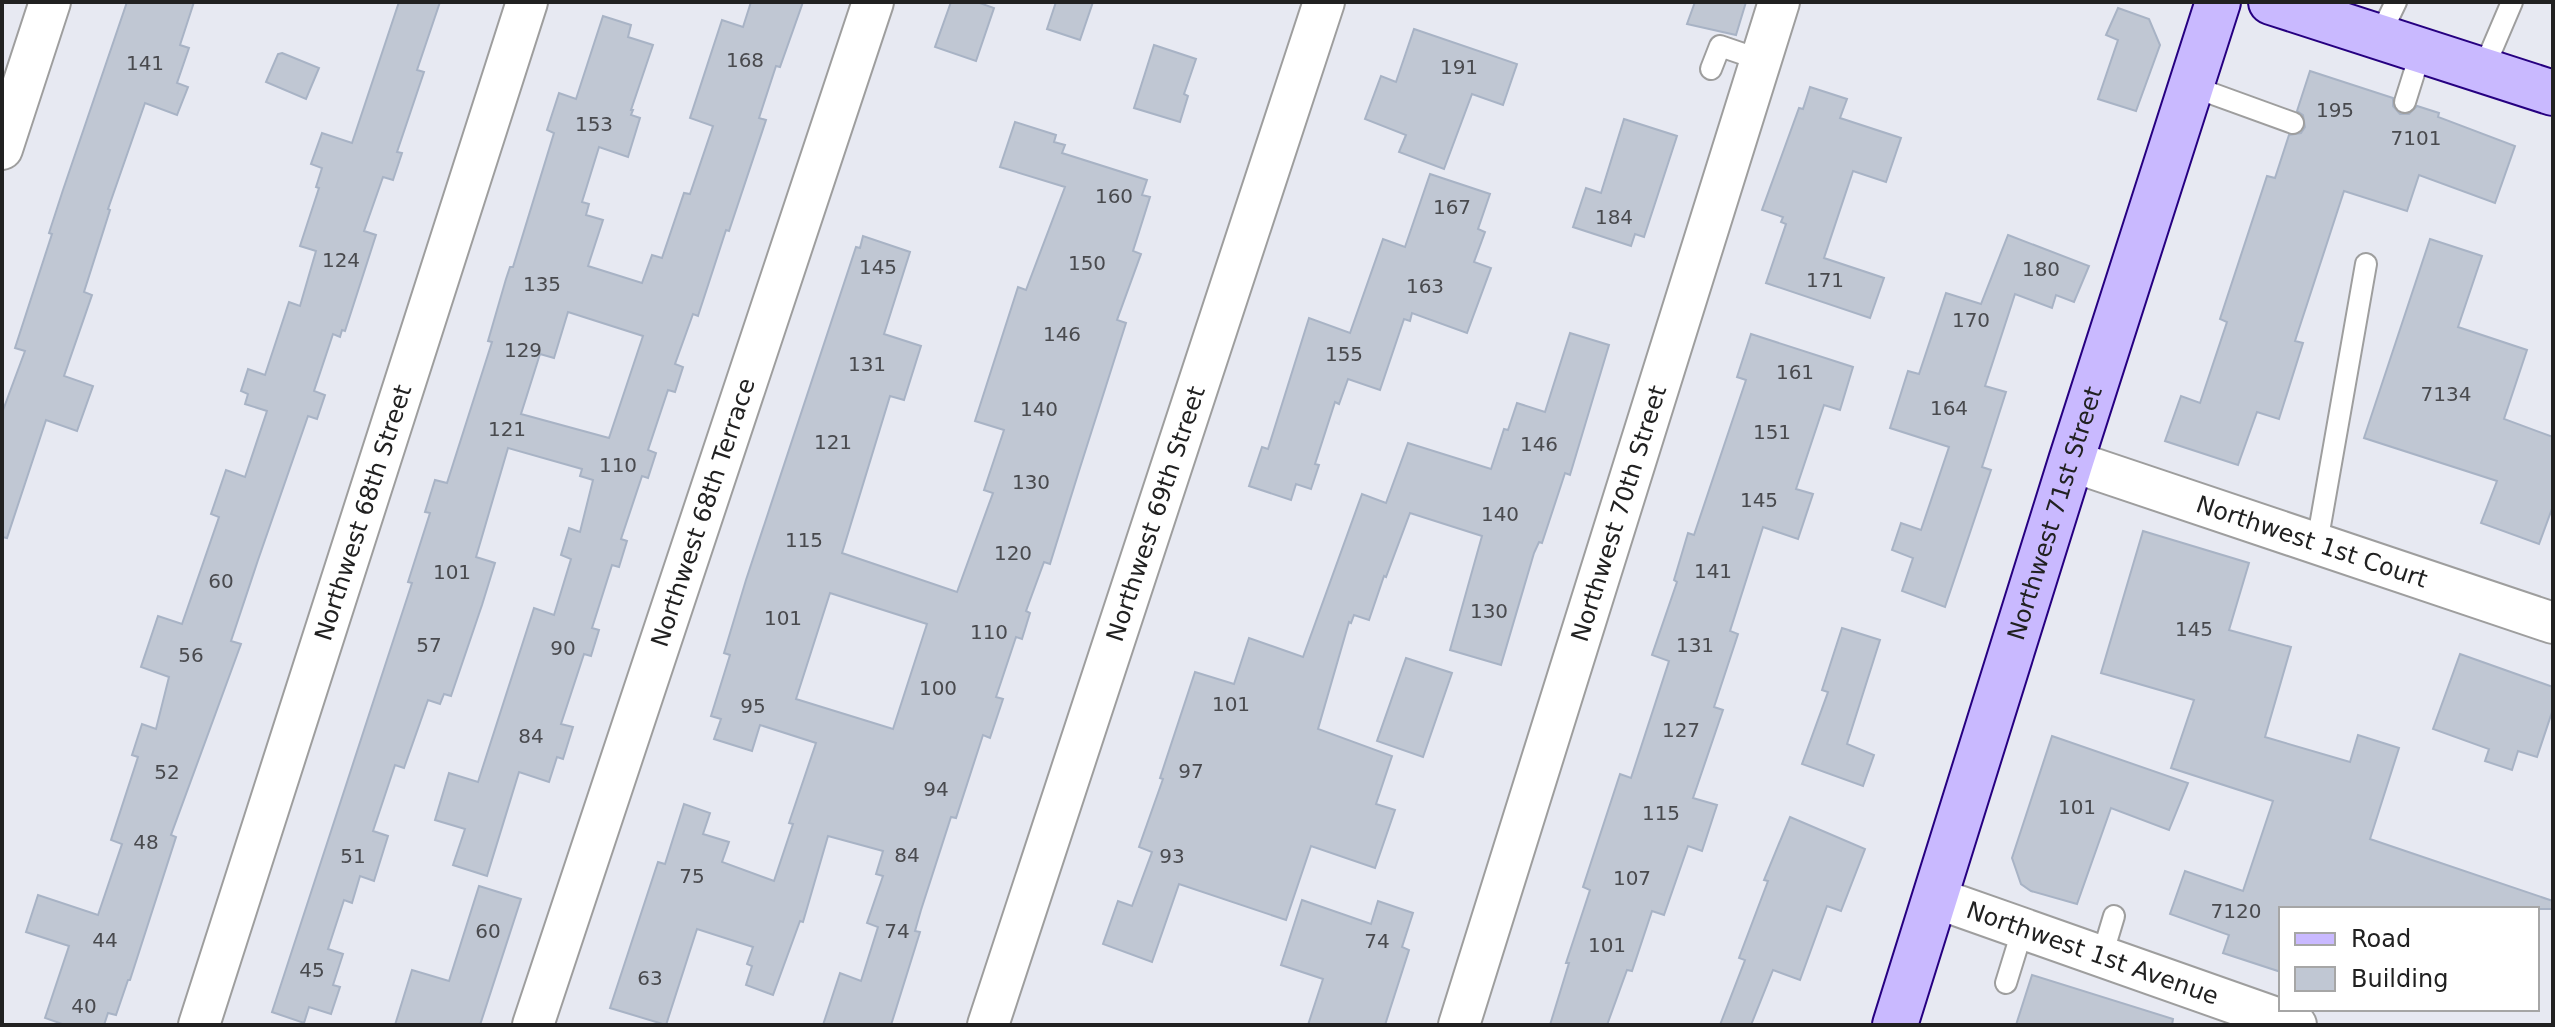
<svg xmlns="http://www.w3.org/2000/svg" width="2555" height="1027" font-family="'DejaVu Sans',sans-serif">
	<style>
		.building { fill: #c0c7d3; stroke: #a8b3c5; stroke-width: 2; fill-rule: evenodd }
		.lines { fill: none; stroke-linecap: round; stroke-linejoin: round }
		.lane-casing { stroke: #9e9e9e; stroke-width: 24 }
		.street-casing { stroke: #9e9e9e; stroke-width: 44 }
		.secondary-casing { stroke: #260081; stroke-width: 48 }
		.lane { stroke: #fff; stroke-width: 20 }
		.street { stroke: #fff; stroke-width: 40 }
		.secondary { stroke: #c9b9ff; stroke-width: 44 }
		.labels { text-anchor: middle; dominant-baseline: central; stroke-width: 6; stroke-linejoin: round; paint-order: stroke }
		.number-label { font-size: 20px; fill: #494a4e }
		.street-label { font-size: 24px; fill: #212121; stroke: #fff }
	</style>
	<rect width="100%" height="100%" fill="#e7e9f2"/>
	<g class="building">
		<path d="M127 2H194L180 45 189 48 177 83 188 87 177 115 145 103 108 209 110 210 84 292 92 295 64 376 93 386 77 431 46 420 7 538 2 537V413L25 351 15 348 52 234 49 233 63 190Z"/>
		<path d="M399 2H440L417 70 424 72 397 152 402 153 393 180 383 177 364 231 376 235 345 331 342 330 340 337 333 334 314 391 325 395 317 419 308 416 258 560 231 641 241 644 171 835 176 837 130 980H128L116 1015 108 1013 104 1025H65L45 1018 69 946 26 932 38 895 98 915 122 844 111 840 138 757 132 755 142 724 156 729 169 677 141 667 158 616 182 624 219 517 211 514 226 470 245 477 267 411 245 404 248 394 241 391 248 369 265 375 289 302 300 306 316 251 300 246 319 188 316 187 322 168 311 164 322 133 352 143Z"/>
		<path d="M751 2H803L780 67 776 66 759 118 766 120 729 231 726 230 698 316 693 314 675 364 683 367 675 392 668 390 648 450 656 453 648 478 642 476 621 539 627 541 619 567 612 565 592 628 599 630 591 656 584 654 561 724 573 727 563 759 557 757 549 782 519 772 487 876 453 865 465 829 435 820 449 773 478 782 534 608 554 615 571 559 561 555 569 528 580 532 593 480 580 476 582 469 508 448 476 557 495 563 482 605 451 696 444 694 440 704 428 700 404 768 395 765 373 831 388 836 374 881 360 876 352 903 344 900 328 949 343 954 333 985 340 987 331 1014 309 1007 304 1023 272 1012 412 583 408 582 430 513 425 512 435 480 447 483 492 342 488 341 506 279 510 267H513L554 133 547 130 559 93 576 99 603 16 631 25 628 37 653 45 631 110H633L631 115 640 118 628 157 599 147 582 202 589 204 586 215 603 220 588 266 642 283 652 255 662 258 684 193 690 194 713 126 690 118 722 20 743 27ZM568 312 643 336 609 438 521 414 540 354 554 358Z"/>
		<path d="M951 2H977L994 8 976 61 935 47Z"/>
		<path d="M1056 2H1093L1080 40 1047 29Z"/>
		<path d="M1695 2H1746L1736 35 1687 24Z"/>
		<path d="M2118 8 2149 19 2160 45 2136 111 2098 99 2118 40 2106 35Z"/>
		<path d="M1414 29 1517 64 1503 105 1472 94 1444 169 1399 152 1406 135 1365 119 1381 76 1396 82Z"/>
		<path d="M1154 45 1196 59 1184 94 1188 96 1180 122 1134 108Z"/>
		<path d="M282 53 319 68 306 99 266 82 278 54Z"/>
		<path d="M2310 71 2393 98V106L2400 114H2409L2417 106 2439 113 2438 117 2515 146 2495 203 2419 175 2407 211 2344 191 2295 341 2303 343 2279 419 2257 412 2238 465 2165 441 2181 396 2200 403 2227 322 2220 319 2267 176 2275 178 2289 135 2301 133 2305 127 2303 115 2297 111Z"/>
		<path d="M1810 87 1847 99 1840 118 1901 138 1886 182 1853 171 1824 258 1884 278 1870 318 1766 283 1786 224 1781 222 1783 217 1762 210 1799 108 1803 109Z"/>
		<path d="M1624 119 1677 136 1644 237 1635 234 1631 246 1573 227 1586 188 1601 193Z"/>
		<path d="M1015 122 1056 135 1054 142 1065 145 1062 153 1147 180 1142 195 1150 197 1133 251 1141 254 1117 320 1126 323 1078 474 1050 564 1044 562 1026 611 1030 613 1022 639 1016 637 996 697 1003 699 990 738 983 735 956 818 951 817 921 910 915 931 920 932 891 1025H823L840 973 861 981 878 927 867 923 883 876 876 874 883 851 828 836 803 922 800 921 773 995 746 985 752 966 747 964 753 947 697 929 666 1025 610 1008 658 862 665 864 684 804 710 813 703 834 729 842 722 862 774 881 793 824 789 823 816 743 760 725 752 751 714 739 721 719 711 716 730 655 724 653 746 580 856 247 860 248 863 236 910 252 884 334 921 346 904 400 890 396 842 553 957 592 993 493 984 490 1004 430 975 421 1018 287 1026 290 1065 187 1000 167ZM830 593 927 624 893 729 796 699Z"/>
		<path d="M1430 174 1490 194 1478 229 1485 232 1474 262 1491 268 1467 333 1412 313 1410 321 1404 319 1380 390 1348 379 1339 404 1335 402 1315 464 1319 465 1311 489 1296 484 1291 500 1249 486 1262 447 1268 449 1309 318 1350 333 1383 239 1405 247Z"/>
		<path d="M2008 235 2089 266 2074 302 2056 295 2052 308 2015 294 1985 386 2006 392 1982 467 1991 470 1945 607 1902 591 1913 558 1892 550 1901 523 1921 530 1949 447 1890 428 1908 371 1919 374 1946 293 1981 304Z"/>
		<path d="M2430 239 2482 256 2458 327 2527 350 2504 419 2553 437V506L2539 544 2481 523 2497 481 2364 438Z"/>
		<path d="M1570 333 1609 345 1570 475 1565 473 1542 543 1539 542 1534 553 1501 665 1450 650 1482 536 1410 513 1386 577 1384 576 1369 620 1354 615 1351 623 1349 622 1318 729 1392 756 1376 804 1395 810 1375 868 1311 846 1286 920 1179 884 1152 962 1103 944 1118 901 1132 906 1152 852 1139 847 1163 779 1160 778 1195 672 1234 684 1249 638 1303 657 1362 494 1386 503 1408 443 1491 469 1504 429 1508 430 1517 403 1545 412Z"/>
		<path d="M1751 334 1853 367 1840 410 1824 405 1796 489 1813 494 1798 539 1763 527 1730 631 1738 634 1714 707 1723 710 1693 798 1717 805 1702 851 1688 846 1664 915 1652 911 1632 971 1627 970 1607 1025H1550L1569 963H1566L1590 890 1583 887 1620 774 1631 778 1669 661 1652 655 1677 582 1674 580 1688 533 1694 535 1746 380 1737 377Z"/>
		<path d="M2143 531 2249 563 2229 630 2291 647 2265 737 2350 762 2358 735 2399 748 2370 839 2553 901V909H2281V972L2223 953 2229 935 2170 914 2185 871 2243 891 2273 801 2171 768 2194 700 2101 673Z"/>
		<path d="M1842 628 1880 640 1847 744 1874 755 1863 786 1802 764 1828 692 1822 690Z"/>
		<path d="M2460 654 2553 687V709L2537 757 2518 751 2512 770 2485 761 2489 749 2433 729Z"/>
		<path d="M1406 658 1452 673 1423 757 1377 741Z"/>
		<path d="M2052 736 2188 783 2169 830 2111 808 2077 904 2031 891 2021 884 2012 858Z"/>
		<path d="M1790 817 1865 849 1841 911 1827 906 1800 980 1773 970 1751 1025H1720L1745 960 1739 958 1768 881 1764 880Z"/>
		<path d="M479 886 521 899 480 1025H395L412 970 449 981Z"/>
		<path d="M1302 900 1371 924 1378 901 1413 913 1402 947 1409 950 1385 1025H1308L1323 979 1281 965Z"/>
		<path d="M2032 975 2173 1019 2172 1025H2016Z"/>
	</g>
	<g class="lines">
		<g class="lane-casing">
			<g id="lane">
				<path d="M2379 37 2396 2"/>
				<path d="M1711 69 1720 46 1761 60"/>
				<path d="M2483 70 2512 2"/>
				<path d="M2191 86 2293 123"/>
				<path d="M2405 102 2421 51"/>
				<path d="M2317 543 2366 264"/>
				<path d="M2102 956 2114 916"/>
				<path d="M2006 983 2023 928"/>
			</g>
		</g>
		<g class="street-casing">
			<g id="street">
				<path d="M2 149 50 2"/>
				<path id="s1" d="M2071 461 2553 623"/>
				<path id="s2" d="M1936 898 2296 1025"/>
				<path id="s3" d="M199 1025 527 2"/>
				<path id="s4" d="M533 1025 873 2"/>
				<path id="s5" d="M988 1025 1324 2"/>
				<path id="s6" d="M1459 1025 1779 2"/>
			</g>
		</g>
		<g class="secondary-casing">
			<g id="secondary">
				<path d="M2271 2 2553 93"/>
				<path id="s7" d="M1895 1025 2071 461 2218 2"/>
			</g>
		</g>
		<use href="#lane" class="lane"/>
		<use href="#street" class="street"/>
		<use href="#secondary" class="secondary"/>
	</g>
	<g class="labels">
		<g class="number-label">
			<text x="745" y="60">168</text>
			<text x="145" y="63">141</text>
			<text x="1459" y="67">191</text>
			<text x="2335" y="110">195</text>
			<text x="594" y="124">153</text>
			<text x="2416" y="138">7101</text>
			<text x="1114" y="196">160</text>
			<text x="1452" y="207">167</text>
			<text x="1614" y="217">184</text>
			<text x="341" y="260">124</text>
			<text x="1087" y="263">150</text>
			<text x="878" y="267">145</text>
			<text x="2041" y="269">180</text>
			<text x="1825" y="280">171</text>
			<text x="542" y="284">135</text>
			<text x="1425" y="286">163</text>
			<text x="1971" y="320">170</text>
			<text x="1062" y="334">146</text>
			<text x="523" y="350">129</text>
			<text x="1344" y="354">155</text>
			<text x="867" y="364">131</text>
			<text x="1795" y="372">161</text>
			<text x="2446" y="394">7134</text>
			<text x="1949" y="408">164</text>
			<text x="1039" y="409">140</text>
			<text x="507" y="429">121</text>
			<text x="1772" y="432">151</text>
			<text x="833" y="442">121</text>
			<text x="1539" y="444">146</text>
			<text x="618" y="465">110</text>
			<text x="1031" y="482">130</text>
			<text x="1759" y="500">145</text>
			<text x="1500" y="514">140</text>
			<text x="804" y="540">115</text>
			<text x="1013" y="553">120</text>
			<text x="1713" y="571">141</text>
			<text x="452" y="572">101</text>
			<text x="221" y="581">60</text>
			<text x="1489" y="611">130</text>
			<text x="783" y="618">101</text>
			<text x="2194" y="629">145</text>
			<text x="989" y="632">110</text>
			<text x="429" y="645">57</text>
			<text x="1695" y="645">131</text>
			<text x="563" y="648">90</text>
			<text x="191" y="655">56</text>
			<text x="938" y="688">100</text>
			<text x="1231" y="704">101</text>
			<text x="753" y="706">95</text>
			<text x="1681" y="730">127</text>
			<text x="531" y="736">84</text>
			<text x="1191" y="771">97</text>
			<text x="167" y="772">52</text>
			<text x="936" y="789">94</text>
			<text x="2077" y="807">101</text>
			<text x="1661" y="813">115</text>
			<text x="146" y="842">48</text>
			<text x="907" y="855">84</text>
			<text x="353" y="856">51</text>
			<text x="1172" y="856">93</text>
			<text x="692" y="876">75</text>
			<text x="1632" y="878">107</text>
			<text x="2236" y="911">7120</text>
			<text x="488" y="931">60</text>
			<text x="897" y="931">74</text>
			<text x="105" y="940">44</text>
			<text x="1377" y="941">74</text>
			<text x="1607" y="945">101</text>
			<text x="312" y="970">45</text>
			<text x="650" y="978">63</text>
			<text x="84" y="1006">40</text>
		</g>
		<g class="street-label">
			<text stroke="none"><textPath href="#s6" startOffset="536">Northwest 70th Street</textPath></text>
			<text stroke="none"><textPath href="#s7" startOffset="536">Northwest 71st Street</textPath></text>
			<text stroke="none"><textPath href="#s3" startOffset="538">Northwest 68th Street</textPath></text>
			<text stroke="none"><textPath href="#s4" startOffset="540">Northwest 68th Terrace</textPath></text>
			<text stroke="none"><textPath href="#s5" startOffset="538">Northwest 69th Street</textPath></text>
			<text stroke="none"><textPath href="#s1" startOffset="254">Northwest 1st Court</textPath></text>
			<text stroke="none"><textPath href="#s2" startOffset="166">Northwest 1st Avenue</textPath></text>
		</g>
	</g>
	<rect width="2555" height="1027" fill="none" stroke="#212121" stroke-width="8"/>
	<rect x="2279" y="907" width="260" height="104" fill="#ffffff" stroke="#a6a6a6" stroke-width="2"/>
	<rect x="2295" y="933" width="40" height="12" fill="#c9b9ff" stroke="#a6a6a6" stroke-width="2"/>
	<text x="2351" y="947" font-size="24" fill="#212121">Road</text>
	<rect x="2295" y="967" width="40" height="24" fill="#c0c7d3" stroke="#a6a6a6" stroke-width="2"/>
	<text x="2351" y="987" font-size="24" fill="#212121">Building</text>
</svg>
